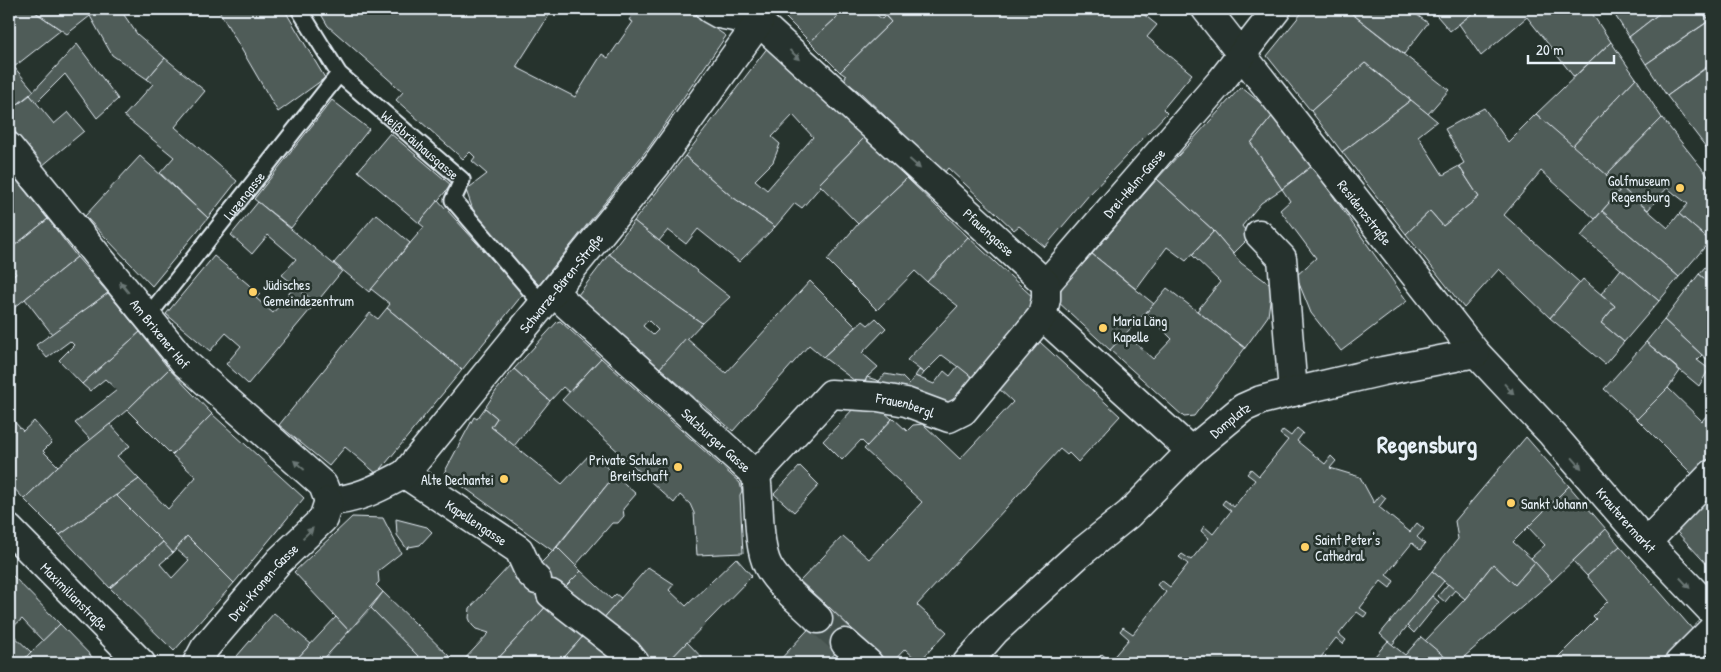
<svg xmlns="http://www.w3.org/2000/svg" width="1721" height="672" font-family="'Patrick Hand',sans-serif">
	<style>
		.green { fill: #3e4b47; stroke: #939ea0 }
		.building { fill: #505c59; stroke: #e8f1f8; fill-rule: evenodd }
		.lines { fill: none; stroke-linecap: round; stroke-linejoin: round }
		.street-tunnel { stroke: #43504b; stroke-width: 28; stroke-dasharray: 28 14; stroke-linecap: butt }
		.lane-casing { stroke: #e8f1f8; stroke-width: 19 }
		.street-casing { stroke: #e8f1f8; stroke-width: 31 }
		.lane { stroke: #26332d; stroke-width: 15 }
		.street { stroke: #26332d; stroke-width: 28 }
		.oneway { fill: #6a7674 }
		.poi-dot { fill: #ffd166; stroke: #26332d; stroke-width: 2 }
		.labels { text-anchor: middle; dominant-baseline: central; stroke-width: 5; stroke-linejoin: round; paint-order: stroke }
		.street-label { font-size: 14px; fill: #e8f1f8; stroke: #26332d }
		.poi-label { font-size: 14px; fill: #e8f1f8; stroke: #26332d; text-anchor: start }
		.town-label { font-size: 24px; font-weight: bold; fill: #e8f1f8; stroke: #26332d }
	</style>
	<rect width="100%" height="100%" fill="#26332d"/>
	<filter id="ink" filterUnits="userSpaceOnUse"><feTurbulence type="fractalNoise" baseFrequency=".02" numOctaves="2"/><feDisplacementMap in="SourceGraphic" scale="10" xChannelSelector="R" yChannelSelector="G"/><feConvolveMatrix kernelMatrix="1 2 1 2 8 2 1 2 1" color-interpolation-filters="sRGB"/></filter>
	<g filter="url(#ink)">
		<path class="green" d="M371 608 423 661 421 663H320Z"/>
		<g class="building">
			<path d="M18 9H31L61 30 14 67 34 91 9 111V16Z"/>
			<path d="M31 9H99L67 34Z"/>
			<path d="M99 9H120L137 34 165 58 147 79 112 55 90 16Z"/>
			<path d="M218 9H284L325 78 278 112Z"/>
			<path d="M318 9H553L516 67 575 97 602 54 608 58 633 22 629 20 636 9H686L726 36 649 147 539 285 493 238 473 210 466 190 487 174 472 161 475 157 470 152 463 159 396 100 403 92 328 26Z"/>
			<path d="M777 9H846L810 42Z"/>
			<path d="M846 9H869L882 19 885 16 891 22 840 72 810 42Z"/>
			<path d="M880 9H1137L1157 25 1147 37 1192 74 1163 109 1167 113 1089 195 1045 247 1019 226 1014 230 948 168 944 173 862 94 844 80 846 76 840 72 891 22Z"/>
			<path d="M1305 9H1346L1449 90 1428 114 1365 63 1311 111 1267 56Z"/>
			<path d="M1346 9H1409L1428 23 1404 54Z"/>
			<path d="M1431 9H1478L1450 31Z"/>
			<path d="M1478 9H1589L1611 42 1574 77 1527 17 1481 56 1459 24Z"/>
			<path d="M1611 9H1665L1629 37Z"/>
			<path d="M1665 9H1698L1710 20 1646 64 1629 37Z"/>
			<path d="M1698 9H1712V19L1710 20Z"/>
			<path d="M1712 19V63L1667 96 1646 64Z"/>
			<path d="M1611 42 1636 78 1572 146 1536 114Z"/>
			<path d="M77 44 118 99 97 118 65 74 36 103 30 95Z"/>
			<path d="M768 47 866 136 819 184 821 186 802 208 795 203 775 227 731 196 685 156ZM793 115 813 137 767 190 755 180 773 162 780 144 772 137Z"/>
			<path d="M165 58 205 91 175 127 237 181 208 218 160 173 174 157 124 116 153 84 147 79Z"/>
			<path d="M1365 63 1411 100 1342 152 1311 111Z"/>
			<path d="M1709 66 1712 71V155L1667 96Z"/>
			<path d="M1636 78 1662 118 1606 175 1572 146Z"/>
			<path d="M1241 87 1274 114 1251 143 1282 189 1261 203 1242 226 1250 237 1233 254 1214 231 1157 179Z"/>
			<path d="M30 95 54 124 68 112 84 131 42 166 9 124V111Z"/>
			<path d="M332 100 369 129 291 228 254 199Z"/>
			<path d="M1411 100 1437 121 1418 136 1443 175 1459 166 1479 197 1443 226 1430 211 1406 234 1342 152Z"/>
			<path d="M1484 108 1508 142 1536 114 1622 188 1595 219 1541 171 1504 215 1580 283 1550 318 1499 269 1464 308 1406 234 1430 211 1443 226 1479 197 1459 166 1464 163 1445 129Z"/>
			<path d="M1274 114 1312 166 1282 189 1251 143Z"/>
			<path d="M1662 118 1712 181V239L1710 241 1679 214 1688 204 1667 188 1648 210 1606 175Z"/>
			<path d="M390 133 451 185 419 223 358 171Z"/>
			<path d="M866 136 907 178 858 224 819 184Z"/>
			<path d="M140 156 208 218 152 286 85 216Z"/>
			<path d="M685 156 731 196 775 227 739 262 698 229 686 244 668 230 659 241 634 221Z"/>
			<path d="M1312 166 1407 301 1341 351 1311 313 1296 276 1316 258 1280 210 1290 201 1282 189Z"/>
			<path d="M9 171 48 219 9 250Z"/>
			<path d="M907 178 968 237 927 282 915 271 877 310 827 260 858 224Z"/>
			<path d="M1157 179 1214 231 1186 261 1167 247 1136 289 1092 254Z"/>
			<path d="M1622 188 1668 228 1679 214 1710 241 1679 277 1602 211Z"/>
			<path d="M438 200 523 294 462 370 387 308 390 304 371 289 424 227 419 223Z"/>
			<path d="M258 202 342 271 316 303 282 275 296 259 268 235 252 254 231 235Z"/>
			<path d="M1602 211 1679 277 1659 301 1581 236Z"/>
			<path d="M376 214 410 243 369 292 334 263Z"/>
			<path d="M48 219 77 257 9 312V277L16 274 9 265V250Z"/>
			<path d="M634 221 730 297 702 323 677 306 609 254Z"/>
			<path d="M1214 231 1241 263 1272 286 1268 316 1245 348 1197 311 1220 282 1192 255Z"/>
			<path d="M968 237 1036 300 973 378 942 355 924 373 907 360 958 306 927 282Z"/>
			<path d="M609 254 677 306 702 323 660 368 578 295ZM648 320 658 330 653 335 643 326Z"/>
			<path d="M1092 254 1154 304 1110 350 1056 300V294Z"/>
			<path d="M214 256 260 294 256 298 273 313 295 286 315 304 248 384 226 364 241 346 226 333 210 351 166 314Z"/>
			<path d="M77 257 108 293 52 334 25 299Z"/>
			<path d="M1712 259V285L1699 274Z"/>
			<path d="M1621 269 1659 301 1624 342 1601 323 1615 306 1601 294Z"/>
			<path d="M1699 274 1712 285V364L1664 320Z"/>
			<path d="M1583 279 1615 306 1601 323 1624 342 1605 364 1550 318Z"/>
			<path d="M810 281 856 327 823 357 809 345 733 431 660 368 686 338 726 373Z"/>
			<path d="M1167 288 1245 348 1194 416 1184 417 1110 350 1125 334 1153 359 1172 339 1146 313Z"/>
			<path d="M108 293 140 332 82 384 59 360 74 345 70 341 47 358 36 345Z"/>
			<path d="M387 308 462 370 377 474 345 447 329 466 279 425 370 313 378 319Z"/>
			<path d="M876 318 886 328 862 353 878 367 867 377 863 387 823 357 863 321 868 325Z"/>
			<path d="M1664 320 1702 355 1697 360 1709 369 1699 386 1646 342Z"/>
			<path d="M560 321 601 358 569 392 563 387 550 401 514 369 557 322Z"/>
			<path d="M140 332 169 369 127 410 91 440 75 423 117 390 105 379 90 391 82 384Z"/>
			<path d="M1040 342 1120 416 1078 462 1069 453 1067 455 1060 449 917 605 947 632 919 662 905 649 892 663H889L800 581 843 536 869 559 922 502 864 449 893 418 907 431 913 425 923 424 960 459 1013 402 997 387Z"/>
			<path d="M1646 342 1680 371 1668 388 1637 419 1604 389Z"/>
			<path d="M601 358 740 483 742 491 740 495 743 553 697 555 694 513 690 504 680 495 674 503 562 400Z"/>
			<path d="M958 366 973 378 951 407 877 390 879 381 885 374 902 377 909 384 915 376 934 384 944 371 950 376Z"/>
			<path d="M169 369 212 414 172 455 127 410Z"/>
			<path d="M514 369 550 401 514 446 491 427 497 418 485 408 496 391Z"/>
			<path d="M919 370 924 373 920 378 915 376Z"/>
			<path d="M867 377 879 381 877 390 863 387Z"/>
			<path d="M1668 388 1702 421 1712 409V456L1695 477 1637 419Z"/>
			<path d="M863 405H876L892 419 867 446 861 440 842 460 823 441 855 407 858 410Z"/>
			<path d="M485 408 497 418 491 427 562 484 591 453 615 475 553 551 444 473 474 417 477 419Z"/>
			<path d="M212 414 304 498 234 583 187 536 173 553 116 495 139 479 168 509 196 477 172 455Z"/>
			<path d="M9 416 23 431 34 421 52 442 43 451 58 466 24 499 9 483Z"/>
			<path d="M110 424 130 446 117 456 139 479 60 535 24 499 58 466Z"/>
			<path d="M1297 428 1303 433 1297 441 1325 464 1331 456 1336 461 1330 468 1360 477 1374 503 1381 494 1386 498 1379 507 1396 521 1410 532 1417 523 1424 529 1417 537 1425 544 1420 550 1412 543 1386 575 1394 581 1390 588 1381 581 1360 608 1367 613 1364 617 1357 612 1339 634 1346 640 1343 644 1336 638 1318 661 1321 663H1105L1098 658 1102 654 1110 661 1129 639 1120 631 1123 627 1133 634 1166 592 1157 585 1161 580 1170 587 1188 564 1179 557 1182 554 1191 560 1209 538 1201 531 1204 526 1213 534 1231 511 1222 504 1225 500 1234 507 1255 480 1247 474 1251 469 1259 476 1288 440 1280 434 1283 430 1291 436Z"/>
			<path d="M1526 437 1569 486 1513 542 1535 562 1515 585 1493 564 1465 599 1432 571 1458 539 1455 521Z"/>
			<path d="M800 466 819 485 794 512 774 494Z"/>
			<path d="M615 475 636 494 623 509 624 516 618 523H612L575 566 557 547Z"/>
			<path d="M1569 486 1606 529 1552 581 1531 558 1545 545 1528 527Z"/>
			<path d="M116 495 163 542 110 588 60 535Z"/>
			<path d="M1712 495V570L1677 532Z"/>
			<path d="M352 517 383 518 401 553 378 571 379 582 376 585 383 592 349 631 294 572Z"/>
			<path d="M396 519 427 527 432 532 420 545 409 547 407 549 397 535Z"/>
			<path d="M1606 529 1620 546 1587 576 1573 561Z"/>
			<path d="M187 536 234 583 174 651 110 588 163 542 173 553 160 564 172 578 189 560 176 549Z"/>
			<path d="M1620 546 1694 631 1662 663H1554L1559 656 1596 619 1593 616 1608 601 1587 576Z"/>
			<path d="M557 547 581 571 557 595 533 571Z"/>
			<path d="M736 558 752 576 667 663H654L629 636 601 621 648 567 674 584 669 590 686 606Z"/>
			<path d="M1535 562 1552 581 1457 663H1452L1425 641 1465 599 1493 564 1515 585Z"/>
			<path d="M512 563 552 600 494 663H461L489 633 476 629 472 625 469 618 470 608Z"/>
			<path d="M581 571 611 599 616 594 621 598 601 621 557 595Z"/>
			<path d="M1432 571 1444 581 1392 645 1380 634Z"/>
			<path d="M9 572 60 624 43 641 22 619 14 626 12 623 9 626Z"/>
			<path d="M1448 584 1455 590 1445 602 1438 596Z"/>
			<path d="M383 592 451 658 446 663H421L423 661 371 608Z"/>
			<path d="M1432 596 1439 602 1414 633 1407 626Z"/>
			<path d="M552 600 587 632 559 663H494Z"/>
			<path d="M829 607 855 632 845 643 826 663H777Z"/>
			<path d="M274 613 311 644 293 663H231Z"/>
			<path d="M336 617 349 631 320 663H293Z"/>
			<path d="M60 624 98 663H20L31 652Z"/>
			<path d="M9 631 31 652 20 663H9Z"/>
			<path d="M587 632 619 663H559Z"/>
			<path d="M1421 637 1452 663H1369L1388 641 1405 655Z"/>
			<path d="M687 642 707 663H667Z"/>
			<path d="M1712 651V663H1706V660Z"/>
			<path d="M451 658 456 663H446Z"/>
		</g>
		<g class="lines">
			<path class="street-tunnel" d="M818 619 845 643"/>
			<g class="lane-casing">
				<g id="lane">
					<path id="s1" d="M299 9 339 74 462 180 453 200 543 305"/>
					<path id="s2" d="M148 316 339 74"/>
				</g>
			</g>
			<g class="street-casing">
				<g id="street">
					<path d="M710 9 719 14 759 22"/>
					<path id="s3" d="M1206 9 1476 353 1552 434 1636 531 1712 611"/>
					<path id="s4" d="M9 147 185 363 323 485 329 501"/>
					<path d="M1259 234 1282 258 1293 392"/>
					<path id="s5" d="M1046 284 1221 81 1277 9"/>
					<path id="s6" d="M554 293 756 475C760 501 757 545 768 566 779 586 802 603 818 619"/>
					<path d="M1042 316 1191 451"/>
					<path id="s7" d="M405 474 519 550 529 572 537 580"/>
					<path id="s8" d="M756 475 831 394 878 397 906 402 949 418 963 411 1042 316 1046 299V284L759 22"/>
					<path id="s9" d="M329 501C358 500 380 487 405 474L657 164 759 22"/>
					<path id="s10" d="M9 529 141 663"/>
					<path d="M1647 542 1712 474"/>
					<path d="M551 594 627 653 635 663"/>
					<path d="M845 643 868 663"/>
					<path id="s11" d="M197 663 205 648 279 561 323 519 329 501"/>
					<path id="s12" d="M967 663 995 631 1078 555 1129 514 1191 451 1243 408 1261 400 1293 392 1383 371 1476 353"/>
					<path d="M1679 663 1712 630"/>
				</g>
			</g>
			<use href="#lane" class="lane"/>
			<use href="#street" class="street"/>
		</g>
		<defs><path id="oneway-solid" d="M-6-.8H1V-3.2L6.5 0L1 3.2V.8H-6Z" transform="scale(1.25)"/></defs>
		<g class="oneway">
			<use href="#oneway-solid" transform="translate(795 55) rotate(42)"/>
			<use href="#oneway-solid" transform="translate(915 164) rotate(42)"/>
			<use href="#oneway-solid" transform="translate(124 287) rotate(-129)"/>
			<use href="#oneway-solid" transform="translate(1509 389) rotate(48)"/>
			<use href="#oneway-solid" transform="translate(1577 463) rotate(49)"/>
			<use href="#oneway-solid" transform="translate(299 465) rotate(-139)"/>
			<use href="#oneway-solid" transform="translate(308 533) rotate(-44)"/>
			<use href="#oneway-solid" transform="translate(1685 583) rotate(47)"/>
		</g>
	</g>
	<g class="poi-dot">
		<circle cx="1680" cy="188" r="5"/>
		<circle cx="253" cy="292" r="5"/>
		<circle cx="1103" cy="328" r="5"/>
		<circle cx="678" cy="467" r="5"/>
		<circle cx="504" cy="479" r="5"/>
		<circle cx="1511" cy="503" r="5"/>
		<circle cx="1305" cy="547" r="5"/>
	</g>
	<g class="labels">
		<g class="street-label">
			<text stroke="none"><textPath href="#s1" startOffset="184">Weißbräuhausgasse</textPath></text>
			<text stroke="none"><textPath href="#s5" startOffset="134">Drei-Helm-Gasse</textPath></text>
			<text stroke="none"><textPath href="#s2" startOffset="154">Luzengasse</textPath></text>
			<text stroke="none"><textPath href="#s3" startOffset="258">Residenzstraße</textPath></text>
			<text transform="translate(989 232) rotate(42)">Pfauengasse</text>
			<text stroke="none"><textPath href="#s9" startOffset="328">Schwarze-Bären-Straße</textPath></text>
			<text stroke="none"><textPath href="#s4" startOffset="240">Am Brixener Hof</textPath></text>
			<text stroke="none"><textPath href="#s8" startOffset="186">Frauenbergl</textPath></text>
			<text stroke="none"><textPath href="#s12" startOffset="359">Domplatz</textPath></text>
			<text stroke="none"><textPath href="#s6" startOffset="219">Salzburger Gasse</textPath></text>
			<text stroke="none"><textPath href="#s3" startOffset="662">Krauterermarkt</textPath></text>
			<text stroke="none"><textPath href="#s7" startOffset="86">Kapellengasse</textPath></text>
			<text stroke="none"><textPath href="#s11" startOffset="105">Drei-Kronen-Gasse</textPath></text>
			<text stroke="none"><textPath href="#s10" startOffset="94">Maximilianstraße</textPath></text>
		</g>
		<g class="poi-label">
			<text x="1670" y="180" text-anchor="end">Golfmuseum<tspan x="1670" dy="16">Regensburg</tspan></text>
			<text x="263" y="284">Jüdisches<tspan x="263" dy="16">Gemeindezentrum</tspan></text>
			<text x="1113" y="320">Maria Läng<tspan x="1113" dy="16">Kapelle</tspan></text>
			<text x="668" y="459" text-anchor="end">Private Schulen<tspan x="668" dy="16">Breitschaft</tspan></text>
			<text x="494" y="479" text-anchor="end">Alte Dechantei</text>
			<text x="1521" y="503">Sankt Johann</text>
			<text x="1315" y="539">Saint Peter's<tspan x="1315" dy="16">Cathedral</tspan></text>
		</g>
		<g class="town-label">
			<text x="1427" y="444">Regensburg</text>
		</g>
	</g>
	<rect width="1721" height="672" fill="none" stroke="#26332d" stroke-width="30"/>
	<rect x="15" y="15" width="1691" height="642" fill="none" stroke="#e8f1f8" stroke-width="2" filter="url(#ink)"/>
	<path d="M1528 55v8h86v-8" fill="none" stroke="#e8f1f8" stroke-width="2.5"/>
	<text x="1536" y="55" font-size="15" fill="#e8f1f8" stroke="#26332d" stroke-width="4" paint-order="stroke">20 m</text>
</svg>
